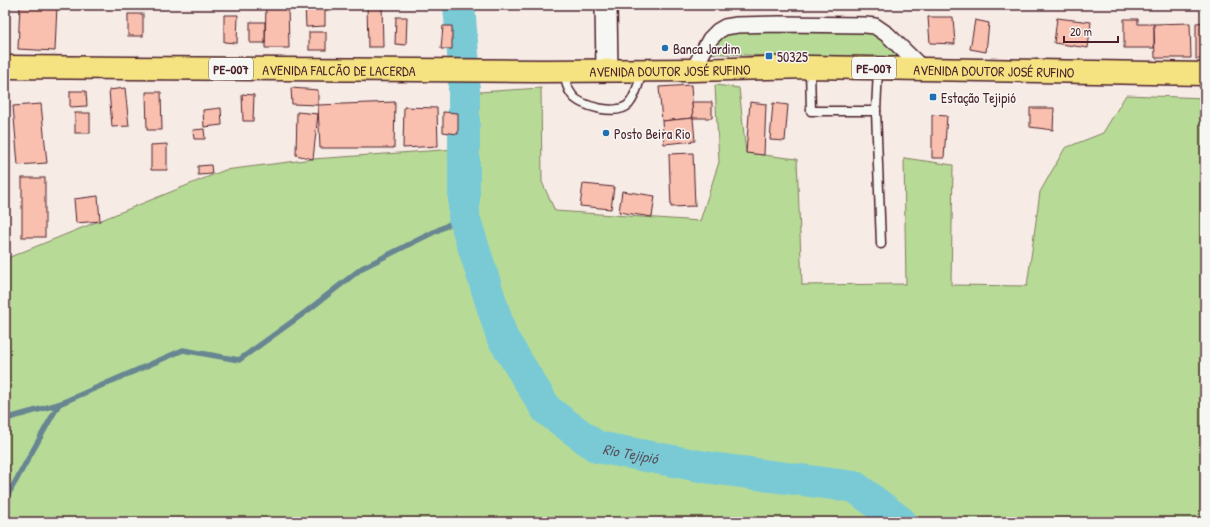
<svg xmlns="http://www.w3.org/2000/svg" width="1210" height="527" font-family="'Patrick Hand',sans-serif">
	<style>
		.green { fill: #b7db96; stroke: #807d60 }
		.lines { fill: none; stroke-linecap: round; stroke-linejoin: round }
		.stream { stroke: #678692; stroke-width: 5.5 }
		.river { stroke: #7acad6; stroke-width: 32 }
		.building { fill: #f9c0af; stroke: #4a1f2b }
		.lane-casing { stroke: #4a1f2b; stroke-width: 11 }
		.street-casing { stroke: #4a1f2b; stroke-width: 18 }
		.secondary-casing { stroke: #4a1f2b; stroke-width: 24 }
		.primary-casing { stroke: #4a1f2b; stroke-width: 25 }
		.lane { stroke: #f6f6f2; stroke-width: 8 }
		.street { stroke: #f6f6f2; stroke-width: 15 }
		.secondary { stroke: #f6f6f2; stroke-width: 21 }
		.primary { stroke: #f5e382; stroke-width: 22 }
		.poi-dot { fill: #1f6fb2; stroke: #f6f6f2; stroke-width: 1.5 }
		.labels { text-anchor: middle; dominant-baseline: central; stroke-width: 3; stroke-linejoin: round; paint-order: stroke }
		.shield { fill: #f6f6f2; stroke: #7e6067; stroke-width: 1 }
		.shield-label { font-size: 13px; font-weight: bold; fill: #4a1f2b }
		.poi-label { font-size: 14px; fill: #4a1f2b; stroke: #f6f6f2; text-anchor: start }
		.street-label { font-size: 14px; fill: #4a1f2b; stroke: #f6f6f2 }
		.water-label { font-size: 15px; font-style: italic; fill: #58525e; stroke: #f6f6f2 }
	</style>
	<rect width="100%" height="100%" fill="#f7ebe5"/>
	<filter id="ink" filterUnits="userSpaceOnUse"><feTurbulence type="fractalNoise" baseFrequency=".025" numOctaves="2"/><feDisplacementMap in="SourceGraphic" scale="8" xChannelSelector="R" yChannelSelector="G"/><feConvolveMatrix kernelMatrix="1 2 1 2 8 2 1 2 1" color-interpolation-filters="sRGB"/></filter>
	<g filter="url(#ink)">
		<g class="green">
			<path d="M744 24 876 27 908 61 810 67 769 56 703 53 715 35Z"/>
			<path d="M715 85 739 88 746 153 797 159 802 285 906 284 904 158 953 165 951 285 1027 286 1040 192 1065 148 1103 133 1126 95 1205 98V522H5V259L225 170 313 159 457 149 479 92 541 88 542 182 555 211 700 221 719 162Z"/>
		</g>
		<g class="lines">
			<g class="stream">
				<path d="M5 419 59 404 183 350 239 360 307 311 362 268 464 217"/>
				<path d="M5 500 59 404"/>
			</g>
			<path class="river" id="s1" d="M459 5 464 66V217L502 337 547 410 597 447 711 468 855 487 901 522"/>
		</g>
		<g class="building">
			<path d="M20 5H57L55 51 18 49Z"/>
			<path d="M266 5H288L289 48H265Z"/>
			<path d="M305 5H325V26L306 27Z"/>
			<path d="M367 5H382L383 47H368Z"/>
			<rect x="128" y="14" width="15" height="22"/>
			<path d="M224 15H238L237 43 224 42Z"/>
			<path d="M396 17H407L406 45 395 44Z"/>
			<path d="M928 17H953L955 44 930 43Z"/>
			<path d="M1057 18 1091 22 1088 48 1054 43Z"/>
			<path d="M1124 19H1138V24H1154V48H1124Z"/>
			<path d="M975 20 989 23 986 52 970 49Z"/>
			<rect x="250" y="22" width="15" height="21"/>
			<path d="M1205 22V59H1196V23Z"/>
			<path d="M1190 23 1191 58H1155L1154 24Z"/>
			<path d="M443 26H452V49H441Z"/>
			<rect x="309" y="32" width="17" height="18"/>
			<path d="M691 85 693 118 662 121 659 87Z"/>
			<path d="M125 88 129 126 112 127 109 90Z"/>
			<path d="M291 88 318 90V105L292 104Z"/>
			<path d="M70 91H86L87 106 70 107Z"/>
			<path d="M146 92H161L162 130H147Z"/>
			<path d="M242 94 254 95 253 121H243Z"/>
			<path d="M395 102 394 148H320L318 105Z"/>
			<path d="M692 102H712V118H693Z"/>
			<path d="M750 102 766 104 764 155 746 153Z"/>
			<path d="M773 103 788 105 785 141 770 140Z"/>
			<path d="M41 104 47 163 18 165 13 106Z"/>
			<path d="M404 107 437 108 438 146 403 148Z"/>
			<path d="M221 108 222 125 204 127 203 110Z"/>
			<path d="M1030 108H1054L1053 130 1030 127Z"/>
			<path d="M297 112 318 114 313 159 296 155Z"/>
			<path d="M443 112 458 113V134L443 132Z"/>
			<rect x="75" y="113" width="15" height="20"/>
			<path d="M932 115 947 116 944 158H932Z"/>
			<path d="M693 118 695 141 664 144 662 121Z"/>
			<path d="M204 129 205 139H194L193 130Z"/>
			<path d="M167 144V170H151V145Z"/>
			<path d="M693 153 695 206 671 207 669 154Z"/>
			<path d="M211 165 212 174 198 175V166Z"/>
			<rect x="22" y="178" width="23" height="59"/>
			<path d="M583 184 614 187 611 209 580 206Z"/>
			<path d="M622 191 655 196 652 217 619 212Z"/>
			<path d="M98 196 100 221 76 223 74 199Z"/>
			<path d="M5 204 6 267H5Z"/>
		</g>
		<g class="lines">
			<g class="lane-casing">
				<g id="lane">
					<path d="M810 67 811 111H876"/>
					<path d="M878 69 876 111 881 244"/>
					<path d="M565 72C566 81 566 87 572 95 580 107 618 116 629 104 636 96 639 82 642 72"/>
				</g>
			</g>
			<g class="street-casing">
				<path id="street" d="M693 70 710 39 718 31 725 27 737 25 780 24 865 25 875 26 888 35 923 69"/>
			</g>
			<g class="secondary-casing">
				<path id="secondary" d="M606 5 607 70"/>
			</g>
			<g class="primary-casing">
				<g id="primary">
					<path id="s2" d="M5 67 543 71 693 70 810 67 1205 74"/>
				</g>
			</g>
			<use href="#lane" class="lane"/>
			<use href="#street" class="street"/>
			<use href="#secondary" class="secondary"/>
			<use href="#primary" class="primary"/>
		</g>
	</g>
	<g class="poi-dot">
		<circle cx="665" cy="48" r="4"/>
		<rect x="765" y="52" width="8" height="8" rx="2"/>
		<rect x="929" y="93" width="8" height="8" rx="2"/>
		<circle cx="606" cy="133" r="4"/>
	</g>
	<g class="labels">
		<g class="shield">
			<rect x="852" y="57" width="44" height="22" rx="3"/>
			<rect x="209" y="58" width="44" height="22" rx="3"/>
		</g>
		<g class="shield-label">
			<text x="874" y="68">PE-007</text>
			<text x="231" y="69">PE-007</text>
		</g>
		<g class="poi-label">
			<text x="673" y="48">Banca Jardim</text>
			<text x="777" y="56">50325</text>
			<text x="941" y="97">Estação Tejipió</text>
			<text x="614" y="133">Posto Beira Rio</text>
		</g>
		<g class="street-label">
			<text stroke="none"><textPath href="#s2" startOffset="665">AVENIDA DOUTOR JOSÉ RUFINO</textPath></text>
			<text stroke="none"><textPath href="#s2" startOffset="334">AVENIDA FALCÃO DE LACERDA</textPath></text>
			<text stroke="none"><textPath href="#s2" startOffset="989">AVENIDA DOUTOR JOSÉ RUFINO</textPath></text>
		</g>
		<g class="water-label">
			<text stroke="none"><textPath href="#s1" startOffset="520">Rio Tejipió</textPath></text>
		</g>
	</g>
	<rect width="1210" height="527" fill="none" stroke="#f6f6f2" stroke-width="20"/>
	<rect x="10" y="10" width="1190" height="507" fill="none" stroke="#4a1f2b" stroke-width="1.5" filter="url(#ink)"/>
	<path d="M1064 36v6h54v-6" fill="none" stroke="#4a1f2b" stroke-width="2"/>
	<text x="1070" y="36" font-size="12" fill="#4a1f2b" stroke="#f6f6f2" stroke-width="3" paint-order="stroke">20 m</text>
</svg>
